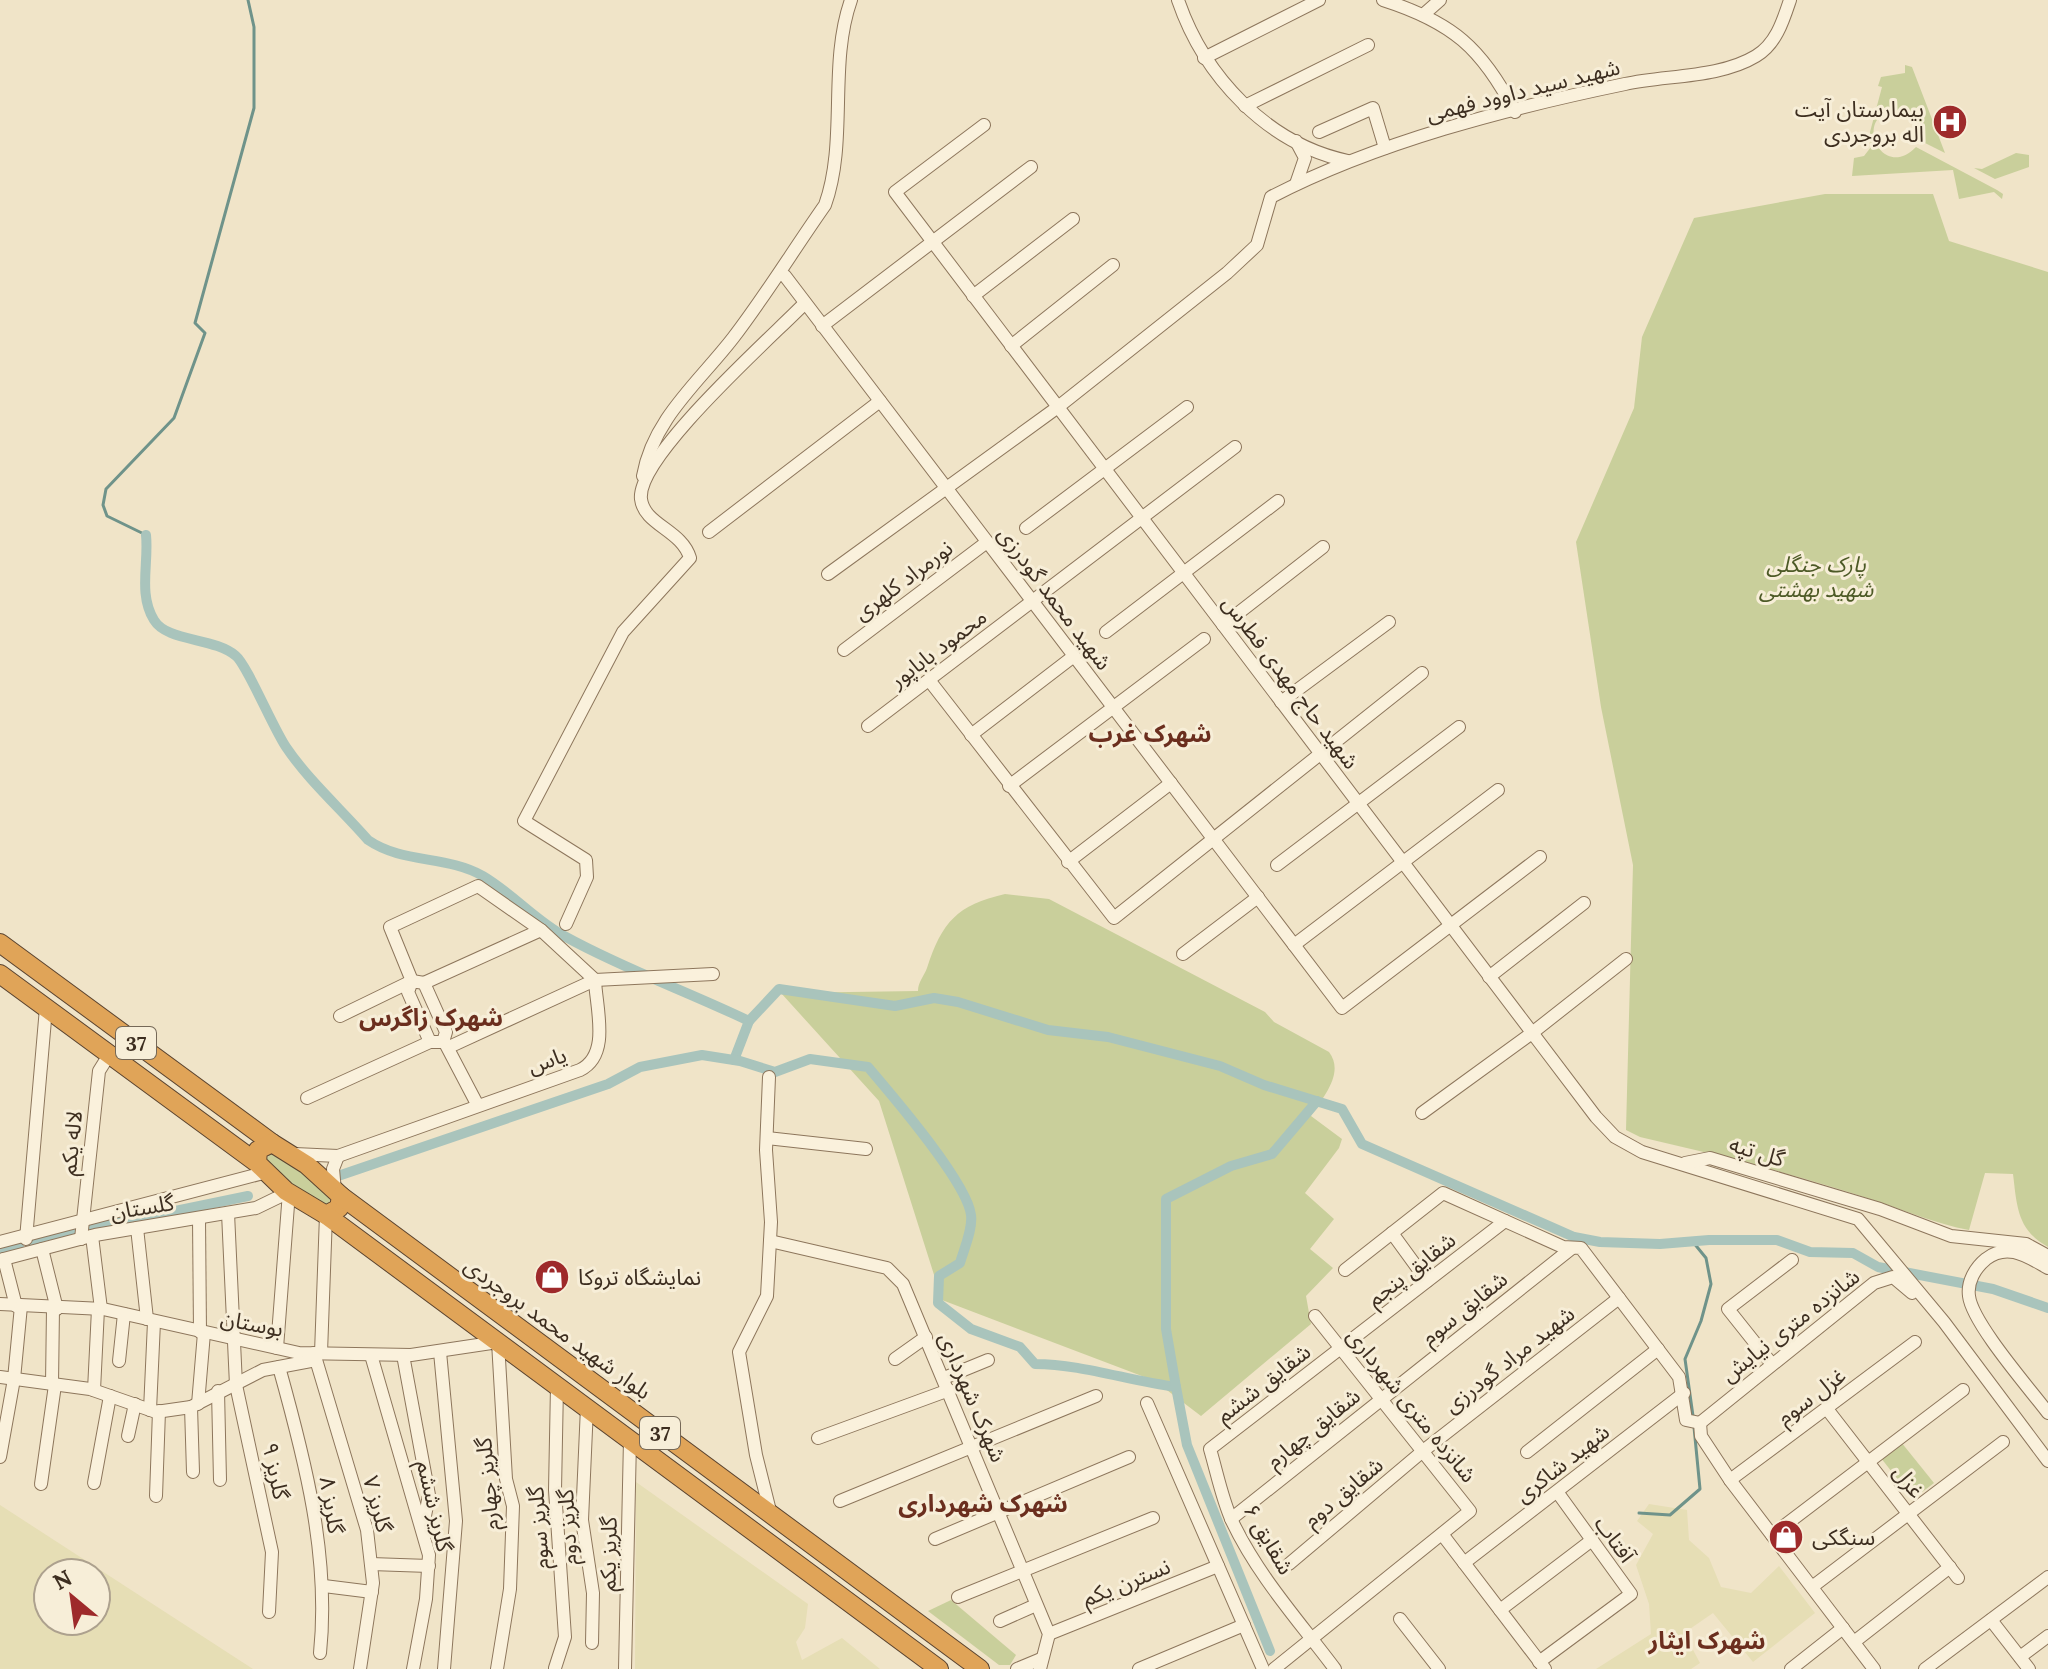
<svg xmlns="http://www.w3.org/2000/svg" width="2048" height="1669" font-family="Lora,'Noto Sans Arabic',serif">
	<style>
		.farmland { fill: #e6deb5; fill-rule: evenodd }
		.green { fill: #c9cf9b }
		.lines { fill: none; stroke-linecap: round; stroke-linejoin: round }
		.stream { stroke: #6f938a; stroke-width: 3 }
		.canal { stroke: #a9c4bc; stroke-width: 10 }
		.minor-casing { stroke: #8d765c; stroke-width: 14 }
		.highway-casing { stroke: #5b4430; stroke-width: 20 }
		.minor { stroke: #faf1dc; stroke-width: 12 }
		.highway { stroke: #e0a458; stroke-width: 18 }
		.labels { text-anchor: middle; dominant-baseline: central; stroke-width: 6; stroke-linejoin: round; paint-order: stroke }
		.shield { fill: #f7eed8; stroke: #756857; stroke-width: 2 }
		.shield-label { font-size: 20px; font-weight: bold; fill: #3d2e20 }
		.street-label { font-size: 22px; fill: #3d2e20; stroke: #f7eed8 }
		.poi-label { font-size: 22px; fill: #3d2e20; stroke: #f7eed8; text-anchor: start }
		.park-label { font-size: 22px; font-style: italic; fill: #4d5a26; stroke: #f7eed8 }
		.neighbourhood-label { font-size: 24px; font-weight: bold; fill: #6b2e1e; stroke: #f7eed8 }
	</style>
	<rect width="100%" height="100%" fill="#f0e4c8"/>
	<g class="farmland">
		<path d="M636 1482 808 1604 805 1628 796 1642 802 1660 842 1638 880 1669H635Z"/>
		<path d="M1649 1504 1687 1510 1689 1540 1709 1558 1721 1587 1751 1593 1779 1566 1815 1613 1753 1662 1713 1613 1684 1633 1700 1663 1691 1669H1596L1651 1634 1649 1604 1636 1565 1653 1534 1637 1521Z"/>
		<path d="M0 1505 253 1669H0ZM48 1573H96V1621H48Z"/>
	</g>
	<g class="green">
		<path d="M1905 65 1912 67 1945 153 1919 140 1916 120C1909 114 1902 109 1893 111 1853 117 1882 182 1916 147L1997 190 2003 194 2002 199 1994 192 1959 199 1953 170 1852 176 1854 158 1864 156 1871 147 1870 132 1882 87 1878 86 1881 77 1905 73Z"/>
		<path d="M2016 153 2029 155V167L1995 179 1974 168 1982 169Z"/>
		<path d="M1825 194H1933L1949 241 2048 272V1247C2017 1230 2017 1206 2013 1174L1985 1173 1969 1230C1936 1224 1907 1211 1876 1201 1798 1175 1719 1155 1640 1137L1626 1130 1633 865 1601 707 1576 542 1634 408 1642 337 1694 218Z"/>
		<path d="M1005 894 1049 899 1265 1012 1274 1022 1329 1052C1345 1073 1323 1097 1311 1116L1342 1139 1339 1148 1305 1193 1334 1219 1310 1249 1333 1268 1306 1296 1311 1324 1201 1416 1155 1381 942 1300 879 1101 781 993 918 991C918 982 924 976 927 968 942 922 957 905 1005 894Z"/>
		<path d="M271 1153C295 1156 316 1177 331 1196L329 1204C310 1211 275 1177 264 1162Z"/>
		<path d="M1901 1442 1934 1483 1913 1499 1881 1458Z"/>
		<path d="M951 1600 1016 1655 1010 1665H999L928 1611Z"/>
	</g>
	<g class="lines">
		<g class="stream">
			<path d="M146 535 107 516 103 505 106 489 174 418 205 333 195 323 254 108V27L248 0"/>
			<path d="M1693 1416 1685 1359 1701 1321 1711 1284 1706 1258 1693 1242"/>
			<path d="M1639 1513 1670 1515 1700 1489 1694 1427"/>
		</g>
		<g class="canal">
			<path d="M146 535C149 563 138 594 154 620 167 642 214 637 236 656 247 665 273 728 286 747 309 781 341 809 368 840 403 864 446 855 483 876 512 893 536 921 566 937 624 969 689 992 749 1021L779 989 895 1006 934 998 958 1002 1048 1030 1108 1037 1220 1066 1264 1085 1342 1109 1362 1144 1574 1237 1600 1242 1660 1244 1709 1240H1777L1810 1252 1853 1253 1878 1267 1993 1289 2048 1308"/>
			<path d="M734 1060 749 1021"/>
			<path d="M341 1175 608 1084 640 1067 702 1055 740 1061 775 1072 810 1059 868 1067C891 1094 967 1182 971 1215 973 1229 964 1249 960 1263L939 1276 938 1303 971 1329 1020 1347 1035 1364C1081 1364 1129 1381 1176 1387L1187 1445 1270 1651"/>
			<path d="M88 1229 248 1196"/>
			<path d="M31 1243 76 1232"/>
			<path d="M0 1251 19 1246"/>
			<path d="M1176 1387 1166 1329V1199L1231 1166 1272 1154 1317 1101"/>
		</g>
		<g class="minor-casing">
			<g id="minor">
				<path d="M1178 0C1204 76 1267 144 1348 161"/>
				<path d="M1383 0C1452 22 1482 48 1515 112"/>
				<path d="M1423 15 1440 0"/>
				<path d="M1204 58 1319 0"/>
				<path d="M1245 106 1368 45"/>
				<path d="M984 125 895 192 1596 1117 1615 1137 1642 1152 1858 1219 1944 1322 2048 1461"/>
				<path d="M1319 132 1373 108 1385 148"/>
				<path d="M1296 184 1305 158 1296 141"/>
				<path d="M785 276 1342 1008 1540 857"/>
				<path d="M973 296 1073 219"/>
				<path d="M822 326 1031 167"/>
				<path d="M1011 346 1113 265"/>
				<path d="M643 476C653 419 699 382 733 338 766 295 794 249 825 205 848 141 828 65 851 0"/>
				<path d="M1026 528 1187 407"/>
				<path d="M709 532 880 401"/>
				<path d="M828 574 1058 407 1227 273 1257 245 1271 197C1377 142 1509 108 1625 84 1666 75 1720 78 1756 56 1776 44 1783 21 1790 0"/>
				<path d="M1223 625 1323 547"/>
				<path d="M1106 632 1278 501"/>
				<path d="M844 650 987 542"/>
				<path d="M929 680 1114 918 1422 673"/>
				<path d="M1281 702 1389 622"/>
				<path d="M868 726 1235 447"/>
				<path d="M971 735 1074 656"/>
				<path d="M1009 786 1204 639"/>
				<path d="M1068 862 1171 783"/>
				<path d="M1277 865 1459 727"/>
				<path d="M566 924 587 877 586 860 524 821 623 632 690 558C682 530 644 525 641 499 636 457 772 337 805 303"/>
				<path d="M1294 945 1498 790"/>
				<path d="M1183 954 1258 897"/>
				<path d="M1489 977 1584 903"/>
				<path d="M412 981 424 983 446 1032 443 1042H430L408 992Z"/>
				<path d="M424 983 541 930"/>
				<path d="M445 1043 477 1104"/>
				<path d="M449 1047 595 980 713 974"/>
				<path d="M769 1077 766 1150 771 1222 767 1296 739 1352 756 1455 771 1515"/>
				<path d="M307 1098 430 1042"/>
				<path d="M1422 1113 1532 1033 1626 959"/>
				<path d="M767 1138 866 1149"/>
				<path d="M295 1154 338 1156 580 1070C611 1055 596 1008 595 980L541 930 478 886 390 927 412 981 340 1016"/>
				<path d="M1685 1163 1710 1158 1880 1209 1951 1236 2026 1244 2048 1256"/>
				<path d="M335 1191 333 1169 338 1156"/>
				<path d="M228 1213 236 1385 272 1552 269 1612"/>
				<path d="M199 1218 200 1332"/>
				<path d="M137 1228 147 1319"/>
				<path d="M1392 1233 1427 1281"/>
				<path d="M92 1236 101 1309"/>
				<path d="M26 1239 46 1008"/>
				<path d="M81 1239 99 1071 109 1055"/>
				<path d="M770 1241 887 1268 903 1284 1049 1634 1040 1669"/>
				<path d="M0 1242 267 1172"/>
				<path d="M42 1249 57 1309"/>
				<path d="M4 1259 16 1306"/>
				<path d="M0 1260 95 1235 256 1208 289 1192 277 1348"/>
				<path d="M2048 1268C2028 1257 2008 1242 1986 1259 1975 1268 1967 1282 1969 1296 1972 1323 2030 1389 2048 1413"/>
				<path d="M1345 1270 1443 1193 1563 1247 1581 1248 1679 1377 1686 1420 1700 1423"/>
				<path d="M0 1304 103 1309 299 1353 411 1355 498 1342 506 1479 513 1506 510 1589 497 1669"/>
				<path d="M440 1352 456 1521 444 1669"/>
				<path d="M314 1353 367 1530 373 1583 360 1669"/>
				<path d="M321 1353 326 1215"/>
				<path d="M371 1355 429 1555 426 1599 413 1669"/>
				<path d="M403 1355 429 1495 424 1521"/>
				<path d="M895 1359 926 1337"/>
				<path d="M119 1361 124 1314"/>
				<path d="M1771 1363 1728 1309 1792 1260"/>
				<path d="M279 1367C305 1460 330 1556 320 1653"/>
				<path d="M0 1377 90 1389 156 1412 191 1407 263 1370 316 1360"/>
				<path d="M944 1378 988 1360"/>
				<path d="M52 1384 53 1308"/>
				<path d="M94 1390 98 1309"/>
				<path d="M218 1391 220 1480"/>
				<path d="M1147 1403 1263 1669"/>
				<path d="M198 1404 204 1333"/>
				<path d="M191 1407 193 1472"/>
				<path d="M587 1407 582 1520 593 1593 592 1643"/>
				<path d="M1827 1409 1958 1578"/>
				<path d="M150 1410 154 1322"/>
				<path d="M1700 1423 1874 1283 1893 1277 1912 1293"/>
				<path d="M1700 1423 1701 1436 1730 1480 1874 1669"/>
				<path d="M128 1436 135 1404"/>
				<path d="M818 1438 949 1390"/>
				<path d="M1527 1452 1658 1349"/>
				<path d="M0 1457 14 1379 21 1306"/>
				<path d="M1730 1480 1915 1342"/>
				<path d="M94 1483 110 1396"/>
				<path d="M41 1484 55 1385"/>
				<path d="M156 1496 159 1411"/>
				<path d="M840 1501 1096 1396"/>
				<path d="M1231 1519 1572 1248"/>
				<path d="M1442 1534 1545 1669"/>
				<path d="M1772 1535 1963 1390"/>
				<path d="M935 1539 1129 1457"/>
				<path d="M1464 1563 1684 1393"/>
				<path d="M371 1564 429 1566"/>
				<path d="M1289 1564 1423 1451 1619 1298"/>
				<path d="M324 1586 372 1592"/>
				<path d="M1812 1587 2003 1442"/>
				<path d="M958 1597 1153 1518"/>
				<path d="M1500 1610 1592 1540"/>
				<path d="M1400 1619 1439 1669"/>
				<path d="M1991 1620 2029 1669"/>
				<path d="M1000 1621 1036 1605"/>
				<path d="M1049 1634 1218 1566"/>
				<path d="M1854 1642 1950 1567"/>
				<path d="M2020 1657 2048 1636"/>
				<path d="M1539 1662 1631 1594 1558 1493"/>
				<path d="M555 1668 565 1637 555 1490 557 1386"/>
				<path d="M625 1669 630 1440"/>
				<path d="M1017 1669 1041 1659"/>
				<path d="M1139 1669 1244 1625"/>
				<path d="M1274 1669 1470 1511 1315 1316"/>
				<path d="M1335 1669C1299 1621 1258 1576 1232 1521 1222 1499 1217 1473 1210 1449L1505 1221"/>
				<path d="M1791 1669 1843 1628"/>
				<path d="M1925 1669 2048 1577"/>
			</g>
		</g>
		<g class="highway-casing">
			<g id="highway">
				<path d="M0 943 272 1143"/>
				<path d="M0 974 257 1163 286 1191 326 1215 339 1208 341 1196 307 1165 272 1143 258 1150 257 1163"/>
				<path d="M341 1196 980 1669"/>
				<path d="M326 1215 939 1669"/>
			</g>
		</g>
		<use href="#minor" class="minor"/>
		<use href="#highway" class="highway"/>
	</g>
	<defs>
		<g id="hospital-disc" transform="scale(1.8)"><circle r="9.5" fill="#9e2a2b" stroke="#f7eed8"/><path d="M-5-5h3v3.5h4V-5h3V5h-3V1.5h-4V5h-3Z" fill="#fff"/></g>
		<g id="shop-disc" transform="scale(1.8)"><circle r="9.5" fill="#9e2a2b" stroke="#f7eed8"/><path d="M-5-2.5h2.3a2.7 3.5 0 0 1 5.4 0H5L5.5 6h-11ZM-1.5-2.5h3a1.5 2.3 0 0 0-3 0Z" fill="#fff"/></g>
	</defs>
	<g fill-rule="evenodd">
		<use href="#hospital-disc" x="1950" y="122"/>
		<use href="#shop-disc" x="552" y="1277"/>
		<use href="#shop-disc" x="1786" y="1537"/>
	</g>
	<g class="labels">
		<g class="shield">
			<rect x="116" y="1027" width="40" height="32" rx="6"/>
			<rect x="640" y="1417" width="40" height="32" rx="6"/>
		</g>
		<g class="shield-label">
			<text x="136" y="1043">37</text>
			<text x="660" y="1433">37</text>
		</g>
		<g class="street-label">
			<text transform="translate(1523 90) rotate(-14)">شهید سید داوود فهمی</text>
			<text transform="translate(903 580) rotate(-37)">نورمراد کلهری</text>
			<text transform="translate(1055 598) rotate(53)">شهید محمد گودرزی</text>
			<text transform="translate(938 648) rotate(-37)">محمود باباپور</text>
			<text transform="translate(1291 682) rotate(53)">شهید حاج مهدی فطرس</text>
			<text transform="translate(547 1060) rotate(-19)">یاس</text>
			<text transform="translate(71 1143) rotate(-84)">لاله یکم</text>
			<text transform="translate(1757 1151) rotate(17)">گل تپه</text>
			<text transform="translate(142 1207) rotate(-9)">گلستان</text>
			<text transform="translate(1411 1269) rotate(-38)">شقایق پنجم</text>
			<text transform="translate(1464 1308) rotate(-39)">شقایق سوم</text>
			<text transform="translate(252 1323) rotate(11)">بوستان</text>
			<text transform="translate(1790 1325) rotate(-38)">شانزده متری نیایش</text>
			<text transform="translate(558 1328) rotate(36)">بلوار شهید محمد بروجردی</text>
			<text transform="translate(1509 1359) rotate(-38)">شهید مراد گودرزی</text>
			<text transform="translate(1263 1383) rotate(-38)">شقایق ششم</text>
			<text transform="translate(1811 1396) rotate(-37)">غزل سوم</text>
			<text transform="translate(973 1397) rotate(67)">شهرک شهرداری</text>
			<text transform="translate(1412 1405) rotate(51)">شانزده متری شهرداری</text>
			<text transform="translate(1313 1428) rotate(-39)">شقایق چهارم</text>
			<text transform="translate(1562 1463) rotate(-38)">شهید شاکری</text>
			<text transform="translate(276 1471) rotate(78)">گلریز ۹</text>
			<text transform="translate(1909 1481) rotate(52)">غزل</text>
			<text transform="translate(487 1484) rotate(-95)">گلریز چهارم</text>
			<text transform="translate(1343 1492) rotate(-40)">شقایق دوم</text>
			<text transform="translate(378 1504) rotate(75)">گلریز ۷</text>
			<text transform="translate(332 1505) rotate(81)">گلریز ۸</text>
			<text transform="translate(435 1506) rotate(77)">گلریز ششم</text>
			<text transform="translate(567 1527) rotate(-93)">گلریز دوم</text>
			<text transform="translate(538 1528) rotate(-94)">گلریز سوم</text>
			<text transform="translate(1269 1539) rotate(60)">شقایق ۶</text>
			<text transform="translate(1615 1539) rotate(54)">آفتاب</text>
			<text transform="translate(608 1554) rotate(-89)">گلریز یکم</text>
			<text transform="translate(1126 1582) rotate(-22)">نسترن یکم</text>
		</g>
		<g class="poi-label">
			<text x="1924" y="109" text-anchor="end">بیمارستان آیت<tspan x="1924" dy="25">اله بروجردی</tspan></text>
			<text x="578" y="1277">نمایشگاه تروکا</text>
			<text x="1812" y="1537">سنگکی</text>
		</g>
		<g class="park-label">
			<text x="1816" y="564">پارک جنگلی<tspan x="1816" dy="25">شهید بهشتی</tspan></text>
		</g>
		<g class="neighbourhood-label">
			<text x="1150" y="733">شهرک غرب</text>
			<text x="431" y="1017">شهرک زاگرس</text>
			<text x="983" y="1503">شهرک شهرداری</text>
			<text x="1707" y="1640">شهرک ایثار</text>
		</g>
	</g>
	<g transform="translate(72 1597) rotate(331)"><circle r="38" fill="#f7eed8" stroke="#ada18e" stroke-width="2"/>
	<path d="M0-6L14 30L0 20L-14 30Z" fill="#9e2a2b"/>
	<text y="-12" font-size="22" font-weight="bold" text-anchor="middle" fill="#3d2e20">N</text>
	</g>
</svg>
